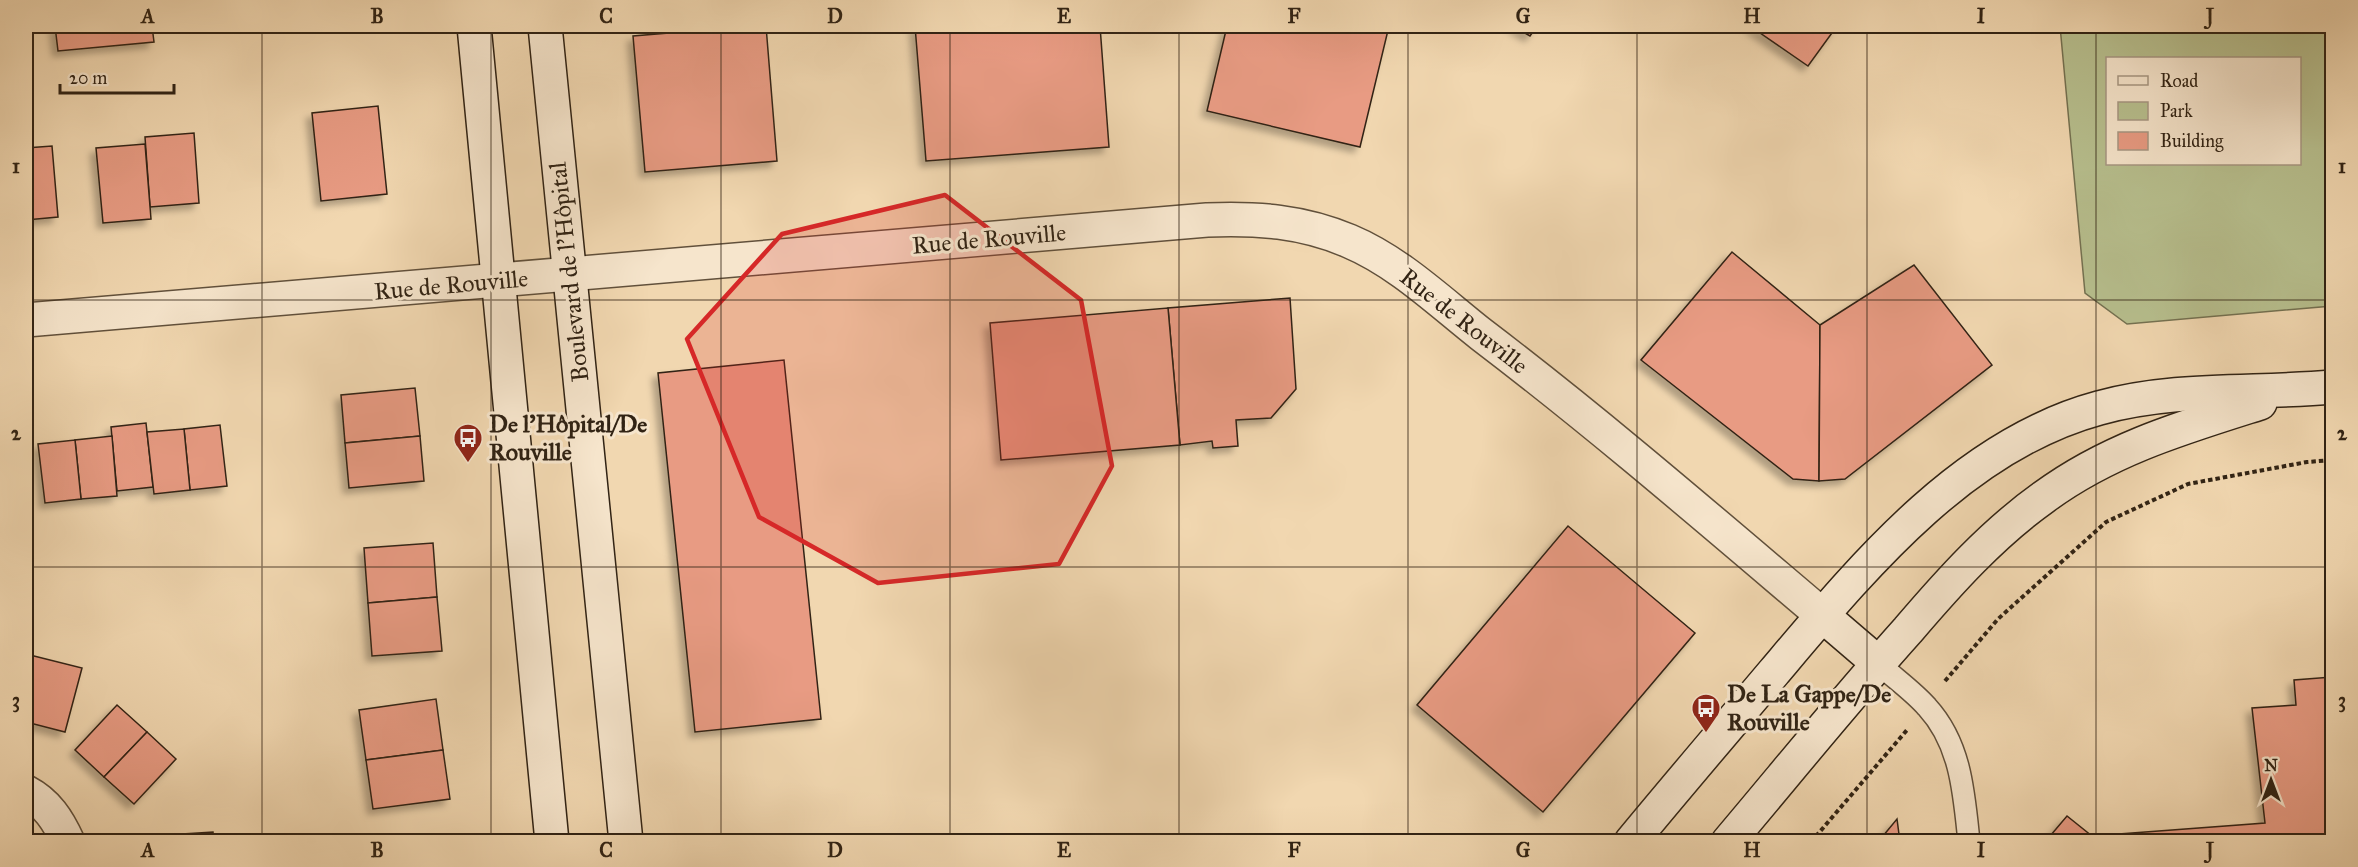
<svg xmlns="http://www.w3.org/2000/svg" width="2358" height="867" font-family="'IM FELL Great Primer',serif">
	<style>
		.green { fill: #b7bf8e; stroke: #747151; stroke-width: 1.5; fill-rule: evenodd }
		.building { fill: #e89b83; stroke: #312314; stroke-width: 1.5; filter: url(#shadow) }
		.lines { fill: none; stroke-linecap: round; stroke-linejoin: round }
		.lane-casing { stroke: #61503b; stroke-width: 24 }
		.street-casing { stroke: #61503b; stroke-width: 36 }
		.secondary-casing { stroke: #312314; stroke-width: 36 }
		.path { stroke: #312314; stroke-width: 4; stroke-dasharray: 4.5 3; stroke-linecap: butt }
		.lane { stroke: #f6e5cc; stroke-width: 21 }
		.street { stroke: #f6e5cc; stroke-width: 33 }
		.secondary { stroke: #f6e5cc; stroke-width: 33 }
		.marked { fill: #d62828; fill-opacity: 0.2; stroke: #d62828; stroke-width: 4.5; stroke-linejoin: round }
		.grid { fill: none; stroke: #312314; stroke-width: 1.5; stroke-opacity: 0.55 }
		.labels { text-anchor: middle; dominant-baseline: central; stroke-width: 6; stroke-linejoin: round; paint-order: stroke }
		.street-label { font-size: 24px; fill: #312314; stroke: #f6e5cc }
		.poi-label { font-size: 24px; font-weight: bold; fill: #312314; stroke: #f6e5cc; text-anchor: start }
		.neatline { fill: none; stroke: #312314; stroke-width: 2 }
		.grid-label { font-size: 20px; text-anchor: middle; font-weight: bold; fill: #312314 }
	</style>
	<defs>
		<filter id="shadow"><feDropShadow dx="-5.5" dy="5.5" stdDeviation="3" flood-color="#0004"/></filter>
	</defs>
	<rect width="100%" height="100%" fill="#f1d7b0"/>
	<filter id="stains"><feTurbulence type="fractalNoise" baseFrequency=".00333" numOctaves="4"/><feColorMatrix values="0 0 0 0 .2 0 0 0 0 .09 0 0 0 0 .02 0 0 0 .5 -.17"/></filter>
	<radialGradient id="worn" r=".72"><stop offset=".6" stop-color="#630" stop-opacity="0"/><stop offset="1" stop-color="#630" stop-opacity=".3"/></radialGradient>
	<path class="green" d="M2060 26H2332V306L2127 324 2085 293ZM2108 58H2300V164H2108Z"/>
	<g class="building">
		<path d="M55 26H152L154 42 58 51Z"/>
		<path d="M754 26H766L777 161 645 172 633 36Z"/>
		<path d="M915 26H1100L1109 147 926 161Z"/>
		<path d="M1227 26H1389L1360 147 1207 111Z"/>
		<path d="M1513 26H1537L1530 36Z"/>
		<path d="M1750 26H1837L1808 66Z"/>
		<path d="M378 106 387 194 321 201 312 113Z"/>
		<path d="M194 133 199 203 150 207 145 137Z"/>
		<path d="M145 144 151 219 103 223 96 148Z"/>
		<path d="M52 146 58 217 26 220V148Z"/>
		<path d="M1732 252 1820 325 1819 481 1793 479 1641 360Z"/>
		<path d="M1914 265 1992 365 1845 479 1819 481 1820 325Z"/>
		<path d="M1290 298 1296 389 1271 418 1236 420 1238 446 1213 448 1212 441 1180 445 1168 308Z"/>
		<path d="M1168 308 1180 445 1001 460 990 323Z"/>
		<path d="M784 360 821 719 695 732 658 373Z"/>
		<path d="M415 388 420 436 345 443 341 395Z"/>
		<path d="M146 423 153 487 117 491 111 427Z"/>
		<path d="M220 425 227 486 190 490 184 429Z"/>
		<path d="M184 429 190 490 154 494 147 432Z"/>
		<path d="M112 436 117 496 81 499 75 440Z"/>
		<path d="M420 436 424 481 349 488 345 443Z"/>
		<path d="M75 440 81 499 45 503 38 444Z"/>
		<path d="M1568 526 1695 633 1543 812 1417 705Z"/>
		<path d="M433 543 437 597 368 603 364 548Z"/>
		<path d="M437 597 442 651 372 656 368 603Z"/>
		<path d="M26 654 82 668 65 732 26 722Z"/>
		<path d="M2332 677V842H2045L2067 816 2092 836 2265 823 2252 708 2296 705 2294 680Z"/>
		<path d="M436 699 443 750 366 760 359 710Z"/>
		<path d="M117 705 147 732 104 777 75 750Z"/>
		<path d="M147 732 176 759 134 804 104 777Z"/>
		<path d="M443 750 450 799 373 809 366 760Z"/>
		<path d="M1897 819 1900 842H1878Z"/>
		<path d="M213 832 214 842H152L151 836Z"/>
	</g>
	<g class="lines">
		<g class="lane-casing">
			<path id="lane" d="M1878 663C1894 678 1913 691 1927 707 1961 744 1964 793 1969 842"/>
		</g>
		<g class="street-casing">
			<g id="street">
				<path d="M26 320 1207 220C1257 218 1302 221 1349 241 1399 262 1440 302 1482 335 1599 424 1710 520 1822 615"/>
				<path d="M26 792C47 803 58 820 68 842"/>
			</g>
		</g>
		<g class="secondary-casing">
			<g id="secondary">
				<path d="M474 26 552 842"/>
				<path d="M545 26 626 842"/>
				<path d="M1822 615 1878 663"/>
				<path d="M1631 842C1678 785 1726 729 1774 672 1862 568 1962 445 2099 408 2174 387 2255 394 2332 387"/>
				<path d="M1728 842C1788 771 1846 699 1908 630 1949 582 1992 534 2044 497 2109 449 2184 427 2260 403"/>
			</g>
		</g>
		<g class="path">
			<path d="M1945 681 1998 619 2106 522 2188 484 2307 462 2332 460"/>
			<path d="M1811 842 1907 730"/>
		</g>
		<use href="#lane" class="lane"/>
		<use href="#street" class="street"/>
		<use href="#secondary" class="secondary"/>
	</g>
	<path class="marked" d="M945 195 1081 300 1112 466 1059 564 878 583 759 517 687 339 782 234Z"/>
	<path class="grid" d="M262 26V842M491 26V842M721 26V842M950 26V842M1179 26V842M1408 26V842M1637 26V842M1867 26V842M2096 26V842M26 300H2332M26 567H2332"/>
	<defs>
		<g id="bus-pin" transform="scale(1.5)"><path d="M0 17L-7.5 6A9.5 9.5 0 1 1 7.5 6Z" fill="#8f2418" stroke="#f6e5cc"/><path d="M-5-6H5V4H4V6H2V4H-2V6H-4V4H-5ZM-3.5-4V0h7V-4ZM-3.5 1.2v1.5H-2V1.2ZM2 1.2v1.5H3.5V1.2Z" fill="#fff"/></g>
	</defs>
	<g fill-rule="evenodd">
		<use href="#bus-pin" x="468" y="438"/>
		<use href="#bus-pin" x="1706" y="708"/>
	</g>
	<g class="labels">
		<g class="street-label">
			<text transform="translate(989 239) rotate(-5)">Rue de Rouville</text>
			<text transform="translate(569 272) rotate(-96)">Boulevard de l'Hôpital</text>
			<text transform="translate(451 285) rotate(-5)">Rue de Rouville</text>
			<text transform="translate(1464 321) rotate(38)">Rue de Rouville</text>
		</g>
		<g class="poi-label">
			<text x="489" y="424">De l'Hôpital/De<tspan x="489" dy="28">Rouville</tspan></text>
			<text x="1727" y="694">De La Gappe/De<tspan x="1727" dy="28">Rouville</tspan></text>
		</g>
	</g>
	<rect width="2358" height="867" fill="none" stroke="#f1d7b0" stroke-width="66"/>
	<rect x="2106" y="57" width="195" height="108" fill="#f6e5cc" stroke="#a79782" stroke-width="1.5"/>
	<rect x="2118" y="76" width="30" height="9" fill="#f6e5cc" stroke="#a79782" stroke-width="1.5"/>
	<text x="2160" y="87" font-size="18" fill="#312314">Road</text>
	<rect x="2118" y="102" width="30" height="18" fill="#b7bf8e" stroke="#a79782" stroke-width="1.5"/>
	<text x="2160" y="117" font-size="18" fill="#312314">Park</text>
	<rect x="2118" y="132" width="30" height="18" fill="#e89b83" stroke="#a79782" stroke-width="1.5"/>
	<text x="2160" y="147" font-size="18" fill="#312314">Building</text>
	<g transform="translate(2271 780)" stroke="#f6e5cc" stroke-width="4.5" paint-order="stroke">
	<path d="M0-4.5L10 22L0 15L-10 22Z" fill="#312314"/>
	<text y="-9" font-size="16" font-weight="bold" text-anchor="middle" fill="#312314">N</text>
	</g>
	<path d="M60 84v9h114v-9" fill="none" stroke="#312314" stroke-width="3"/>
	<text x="69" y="84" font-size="18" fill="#312314" stroke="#f6e5cc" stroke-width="4.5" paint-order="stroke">20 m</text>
	<rect x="33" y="33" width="2292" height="801" class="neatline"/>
	<g class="grid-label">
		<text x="148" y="23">A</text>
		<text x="377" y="23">B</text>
		<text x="606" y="23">C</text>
		<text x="835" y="23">D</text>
		<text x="1064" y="23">E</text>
		<text x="1294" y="23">F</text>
		<text x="1523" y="23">G</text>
		<text x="1752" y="23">H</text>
		<text x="1981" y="23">I</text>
		<text x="2210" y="23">J</text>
		<text x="16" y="173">1</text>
		<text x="2342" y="173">1</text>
		<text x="16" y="440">2</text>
		<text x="2342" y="440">2</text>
		<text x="16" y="707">3</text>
		<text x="2342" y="707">3</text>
		<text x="148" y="857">A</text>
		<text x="377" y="857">B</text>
		<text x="606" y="857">C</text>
		<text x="835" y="857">D</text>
		<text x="1064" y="857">E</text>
		<text x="1294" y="857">F</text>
		<text x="1523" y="857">G</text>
		<text x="1752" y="857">H</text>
		<text x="1981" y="857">I</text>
		<text x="2210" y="857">J</text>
	</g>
	<rect width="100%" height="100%" filter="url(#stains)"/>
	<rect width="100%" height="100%" fill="url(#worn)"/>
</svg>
